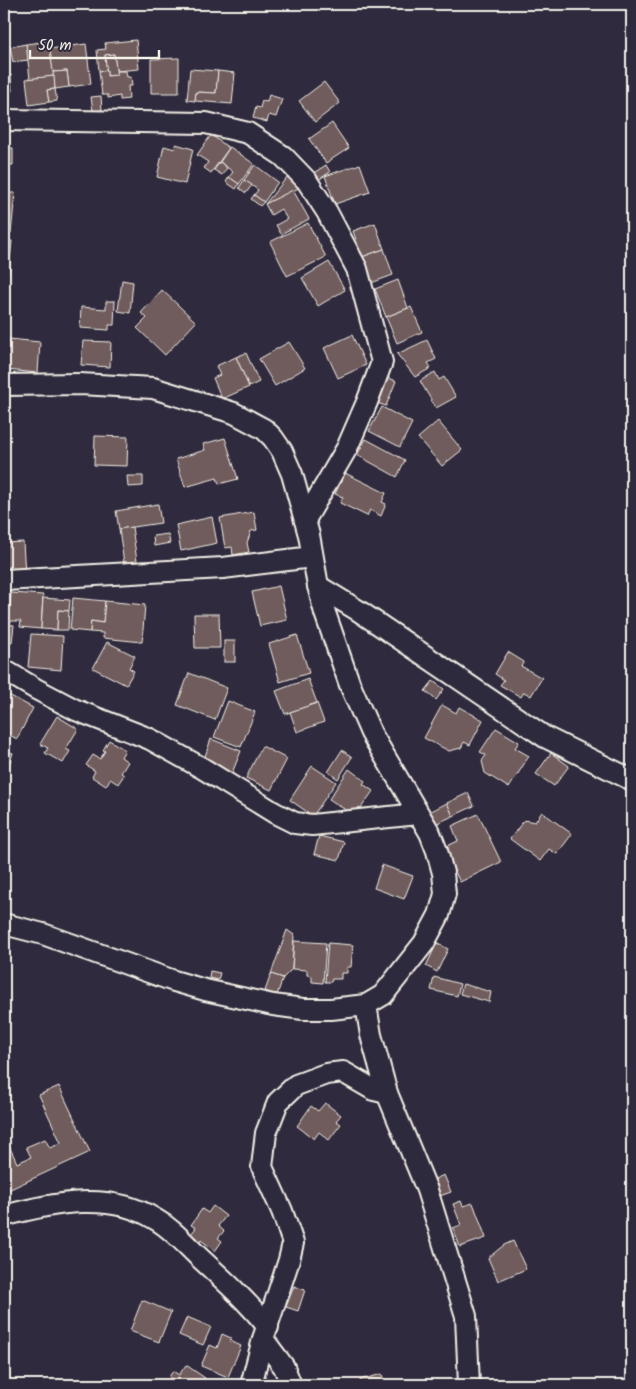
<svg xmlns="http://www.w3.org/2000/svg" width="636" height="1389" font-family="Kalam,sans-serif">
	<style>
		.building { fill: #6f5c5c; stroke: #f4f1e8 }
		.lines { fill: none; stroke-linecap: round; stroke-linejoin: round }
		.street-casing { stroke: #f4f1e8; stroke-width: 24 }
		.street { stroke: #2f2a3d; stroke-width: 20 }
	</style>
	<rect width="100%" height="100%" fill="#2f2a3d"/>
	<filter id="ink" filterUnits="userSpaceOnUse"><feTurbulence type="fractalNoise" baseFrequency=".02" numOctaves="2"/><feDisplacementMap in="SourceGraphic" scale="10" xChannelSelector="R" yChannelSelector="G"/><feConvolveMatrix kernelMatrix="1 2 1 2 8 2 1 2 1" color-interpolation-filters="sRGB"/></filter>
	<g filter="url(#ink)">
		<g class="building">
			<path d="M136 40 139 69 116 71 114 54 105 55 107 70 99 71 97 50 106 49 105 43Z"/>
			<path d="M49 41 54 76 30 79 26 44Z"/>
			<path d="M26 44 28 60 13 62 10 47Z"/>
			<path d="M86 44 91 84 69 87 67 71 53 72 50 49Z"/>
			<path d="M114 54 117 75 107 76 105 55Z"/>
			<path d="M179 58V93H151V59Z"/>
			<path d="M190 69 218 71 216 93 196 92 195 101 187 100Z"/>
			<path d="M107 70V76L117 75 116 71H126L127 77H131L132 86H128L129 99 120 100V96L108 98V95H102L99 71Z"/>
			<path d="M67 71 69 87 55 89 53 72Z"/>
			<path d="M218 71 235 73 232 104 195 101 196 92 216 93Z"/>
			<path d="M11 75 12 91H6V104H4V76Z"/>
			<path d="M54 76 55 89 47 90 49 102 29 105 26 79Z"/>
			<path d="M324 82 340 103 315 122 299 101Z"/>
			<path d="M55 89 57 101 49 102 47 90Z"/>
			<path d="M269 95 282 99 276 117 269 115 267 122 253 118 256 107 260 108 262 101 267 102Z"/>
			<path d="M101 96 102 110 93 111 91 97Z"/>
			<path d="M332 123 349 148 326 163 309 139Z"/>
			<path d="M211 135 229 148 211 173 204 168 208 162 197 155Z"/>
			<path d="M176 144 193 149 185 184 157 177 164 146 175 149Z"/>
			<path d="M230 147 254 164 239 184 229 177 233 172 220 162Z"/>
			<path d="M5 148H13V165H4Z"/>
			<path d="M220 162 227 168 222 175 214 170Z"/>
			<path d="M360 164 370 192 335 204 325 176Z"/>
			<path d="M255 165 278 182 264 202 254 195 258 190 244 180Z"/>
			<path d="M326 165 330 172 317 181 312 174Z"/>
			<path d="M288 176 301 187 265 204Z"/>
			<path d="M229 177 239 184 236 189 226 182Z"/>
			<path d="M244 180 252 185 246 193 239 188Z"/>
			<path d="M293 190 309 219 281 234 276 225 287 219 281 209 271 215 265 204Z"/>
			<path d="M4 193H15L11 234H4Z"/>
			<path d="M254 195 264 202 260 206 251 199Z"/>
			<path d="M308 223 326 257 287 276 270 242Z"/>
			<path d="M375 223 384 249 362 257 353 231Z"/>
			<path d="M4 240 12 241 8 282H4Z"/>
			<path d="M384 249 393 275 371 283 362 257Z"/>
			<path d="M329 262 345 290 318 306 302 278Z"/>
			<path d="M122 280 133 282 130 313 118 311Z"/>
			<path d="M398 280 408 308 386 317 375 289Z"/>
			<path d="M162 290 196 322 165 355 137 328 147 318 141 313Z"/>
			<path d="M106 301H115L114 325H109V330L80 328 81 307 106 309Z"/>
			<path d="M411 307 422 332 397 343 386 317Z"/>
			<path d="M352 335 366 365 338 378 324 348Z"/>
			<path d="M9 339 40 342 38 373 6 370Z"/>
			<path d="M427 340 436 359 428 363 431 368 415 377 397 354Z"/>
			<path d="M83 341 111 342 110 367 81 365Z"/>
			<path d="M289 342 305 368 275 386 259 359Z"/>
			<path d="M246 353 259 382 249 387 236 357Z"/>
			<path d="M236 357 249 387 222 399 213 378 220 375 216 366Z"/>
			<path d="M435 372 439 380 444 377 456 397 436 408 420 381Z"/>
			<path d="M387 377 396 381 386 406 377 403Z"/>
			<path d="M382 407 412 423 400 447 369 431Z"/>
			<path d="M438 421 462 450 442 466 418 438Z"/>
			<path d="M95 436 128 437 127 466 94 465Z"/>
			<path d="M225 438 238 479 219 484 217 478 185 487 176 459 205 450 203 444Z"/>
			<path d="M366 439 405 460 397 477 357 455Z"/>
			<path d="M345 473 386 493 382 502 386 504 381 516 370 510 367 516 340 503 343 497 335 494Z"/>
			<path d="M127 476H143V486L128 487Z"/>
			<path d="M158 504 161 523 119 529 116 511Z"/>
			<path d="M254 512 257 530 251 531 247 543 249 552 233 555 232 547 225 548 220 518Z"/>
			<path d="M212 517 217 543 181 551 176 525Z"/>
			<path d="M132 527 138 568 125 570 119 529Z"/>
			<path d="M168 534 170 543 154 546 153 536Z"/>
			<path d="M23 542 25 575 4 576V543Z"/>
			<path d="M279 586 287 620 260 626 252 592Z"/>
			<path d="M11 593 43 595 41 629 20 627 21 621H9Z"/>
			<path d="M43 598 70 600 69 611 58 610 57 630 41 629Z"/>
			<path d="M73 598 105 601 103 623 91 621 90 632 70 630Z"/>
			<path d="M105 601 145 605 142 642 103 638V633L90 632 91 621 103 623Z"/>
			<path d="M58 610 69 611 68 630H57Z"/>
			<path d="M194 614H219L220 648H195Z"/>
			<path d="M4 624 14 625 12 642 4 641Z"/>
			<path d="M31 634 63 636 61 670 28 667Z"/>
			<path d="M297 635 309 673 280 682 269 644Z"/>
			<rect x="224" y="641" width="11" height="21"/>
			<path d="M107 642 135 656 129 668 134 671 126 685 93 668Z"/>
			<path d="M508 652 524 662 521 666 542 678 531 696 524 692 521 697 500 685 504 680 495 674Z"/>
			<path d="M189 673 227 688 215 720 177 705Z"/>
			<path d="M308 679 317 703 285 714 276 691Z"/>
			<path d="M433 681 444 689 436 700 425 691Z"/>
			<path d="M5 693 33 708 17 739 4 732V696Z"/>
			<path d="M228 701 255 712 241 747 214 737Z"/>
			<path d="M317 703 324 722 297 732 290 712Z"/>
			<path d="M442 705 456 713 459 707 483 720 470 745 464 742 461 748 449 751 424 738Z"/>
			<path d="M57 716 78 729 66 749 70 751 63 763 45 753 48 748 40 744Z"/>
			<path d="M496 728 519 742 515 748 529 756 509 788 485 773 482 761 486 755 480 752Z"/>
			<path d="M211 739 241 751 232 773 203 762Z"/>
			<path d="M109 740 125 750 121 757 128 762 121 773 124 775 118 784 110 779 106 786 92 777 95 771 86 765 93 755 100 759 105 751 103 750Z"/>
			<path d="M262 746 287 759 271 790 246 778Z"/>
			<path d="M4 750 13 753 6 773 4 772Z"/>
			<path d="M342 750 352 757 338 779 328 772Z"/>
			<path d="M551 753 569 766 554 786 536 774Z"/>
			<path d="M312 766 336 782 313 816 290 800Z"/>
			<path d="M349 769 365 781 363 784 373 791 361 808 359 807 353 815 329 799Z"/>
			<path d="M468 793 474 806 453 816 447 803Z"/>
			<path d="M447 803 453 816 431 826 425 814Z"/>
			<path d="M542 812 572 834 557 854 549 849 540 861 510 839 524 820 535 822Z"/>
			<path d="M478 814 501 862 460 882 443 848 458 841 452 826Z"/>
			<path d="M319 836 344 842 339 860 314 854Z"/>
			<path d="M382 865 413 876 404 899 374 888Z"/>
			<path d="M287 930 294 935 292 969 283 978 271 974Z"/>
			<path d="M294 941 326 943 323 983 312 982V976L307 975V970L292 969Z"/>
			<path d="M328 943 353 945 351 967H347V973H341V979H332L331 982H325Z"/>
			<path d="M437 943 448 949 437 972 426 966Z"/>
			<path d="M210 971 220 973 218 980 209 978Z"/>
			<path d="M271 974 283 978 277 995 265 991Z"/>
			<path d="M434 977 460 984 457 996 431 990Z"/>
			<path d="M463 984 491 992 489 1002 460 994Z"/>
			<path d="M59 1086 90 1152 4 1192V1135L17 1163 31 1157 26 1147 45 1139 50 1148 61 1143 39 1095Z"/>
			<path d="M325 1103 341 1115 336 1121 341 1124 329 1140 319 1132 314 1139 297 1126 311 1106 318 1111Z"/>
			<path d="M444 1175 451 1192 437 1197 430 1181Z"/>
			<path d="M461 1201 463 1206 473 1203 486 1238 460 1247 453 1228 461 1225 453 1204Z"/>
			<path d="M213 1206 226 1216 218 1226 224 1231 218 1238 222 1241 215 1251 201 1240 199 1243 189 1236 196 1228 191 1225 202 1209 208 1213Z"/>
			<path d="M513 1241 526 1269 498 1281 488 1258 504 1245Z"/>
			<path d="M294 1286 305 1290 298 1311 286 1307Z"/>
			<path d="M142 1300 171 1312 159 1342 130 1331Z"/>
			<path d="M187 1317 211 1327 203 1345 179 1335Z"/>
			<path d="M222 1334 231 1338 230 1341 241 1346 228 1377 201 1366 210 1345 217 1348Z"/>
			<path d="M186 1365 205 1378 204 1381 210 1385H180L169 1377 173 1371 179 1375Z"/>
			<path d="M382 1374 385 1385H361L360 1380Z"/>
		</g>
		<g class="lines">
			<g class="street-casing">
				<g id="street">
					<path d="M4 120 206 123 248 133 283 156 307 181 327 212 357 269 382 362 367 402 347 448 305 520"/>
					<path d="M4 385 80 384 153 388 234 413 264 429 273 438 282 451 292 474 309 535 318 586 325 613 350 685 371 733 430 833 437 851 443 873 445 894 439 915 424 943 383 995 366 1005 331 1009H303L273 1005 205 990 174 981 43 934 4 924"/>
					<path d="M4 580 223 568 312 557"/>
					<path d="M318 586 359 611 545 737 632 780"/>
					<path d="M4 670 36 689 76 710 150 739 202 768 275 813 295 823 312 825 418 814"/>
					<path d="M366 1005 371 1035 387 1093 427 1190 466 1316 469 1385"/>
					<path d="M4 1216C51 1203 111 1191 155 1219 173 1229 186 1245 201 1259 224 1280 248 1302 268 1327"/>
					<path d="M251 1385 263 1339"/>
					<path d="M291 1385 284 1367 263 1339 289 1260 293 1243 282 1211 262 1167 266 1133 278 1102 296 1085 326 1074 343 1072 374 1090 387 1093"/>
				</g>
			</g>
			<use href="#street" class="street"/>
		</g>
	</g>
	<rect width="636" height="1389" fill="none" stroke="#2f2a3d" stroke-width="20"/>
	<rect x="10" y="10" width="616" height="1369" fill="none" stroke="#f4f1e8" stroke-width="2" filter="url(#ink)"/>
	<path d="M30 50v8h129v-8" fill="none" stroke="#f4f1e8" stroke-width="2.5"/>
	<text x="38" y="50" font-size="15" fill="#f4f1e8" stroke="#2f2a3d" stroke-width="4" paint-order="stroke">50 m</text>
</svg>
